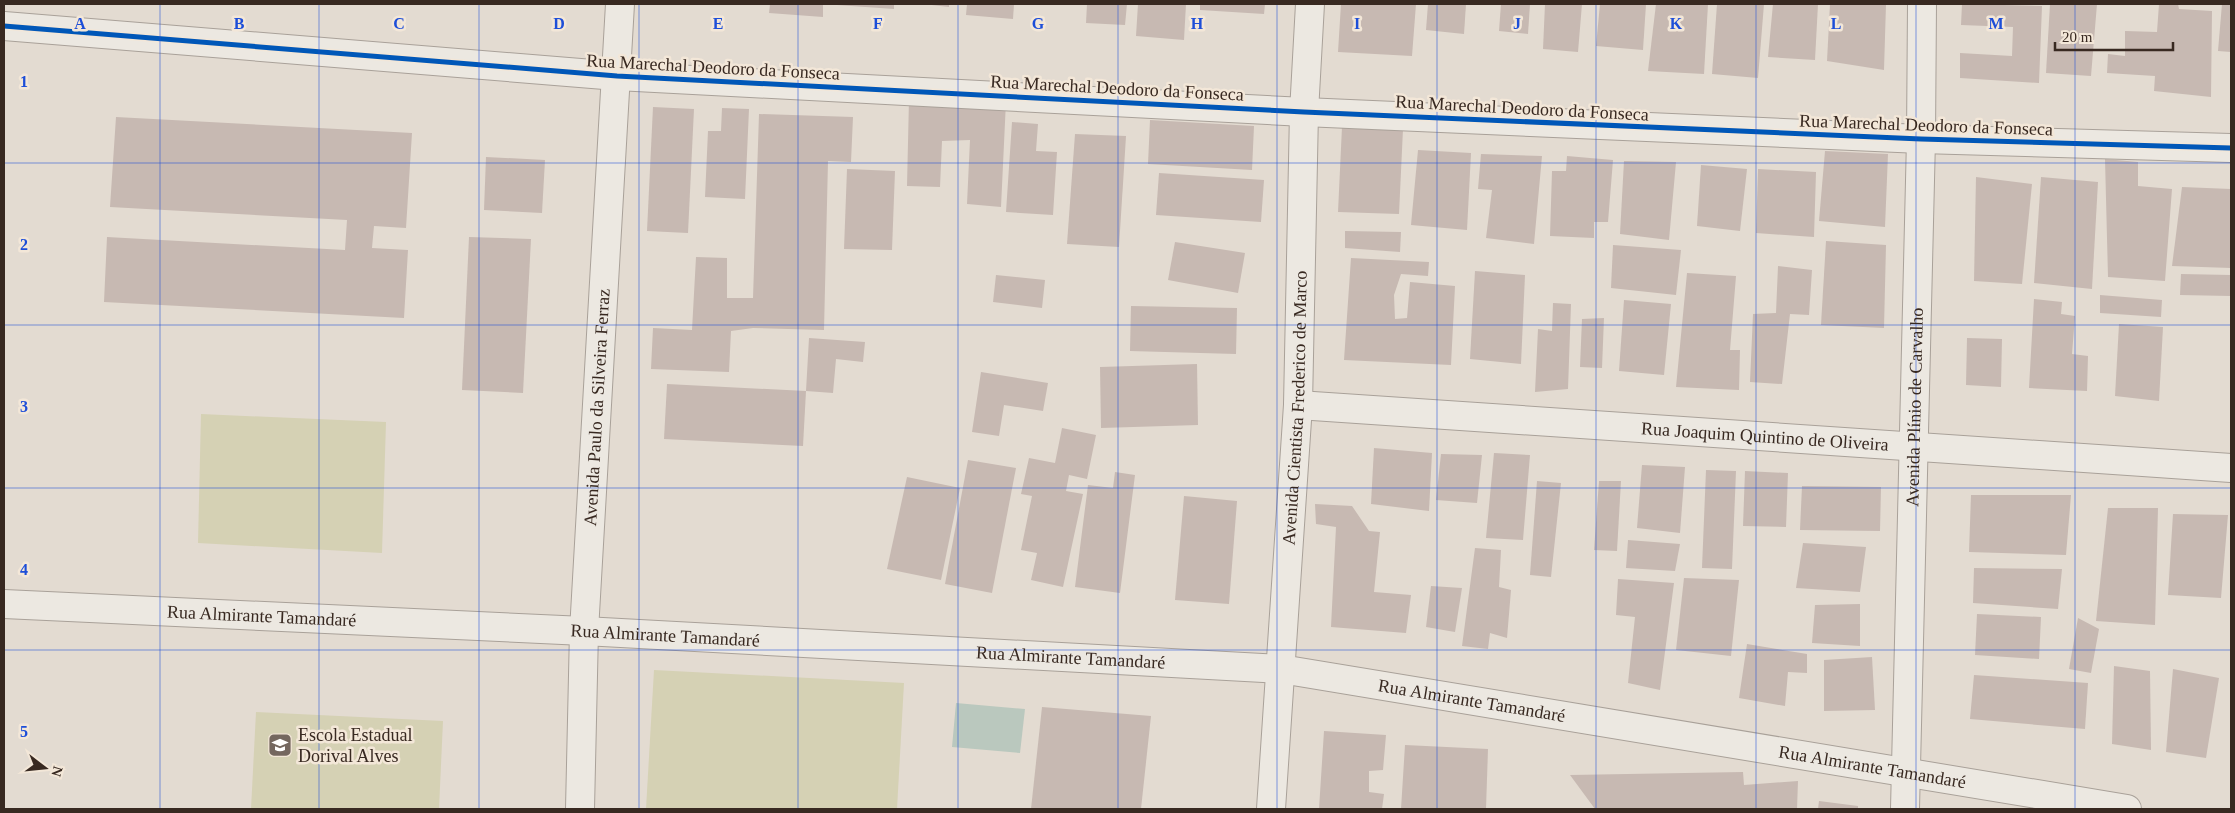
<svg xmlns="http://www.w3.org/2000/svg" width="2235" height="813" font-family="Georgia,serif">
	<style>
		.green { fill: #d5d1b4 }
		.water { fill: #bac8be }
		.building { fill: #c7b9b2 }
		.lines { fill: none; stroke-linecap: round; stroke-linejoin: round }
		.minor-casing { stroke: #a9a199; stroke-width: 30 }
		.minor { stroke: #ece8e1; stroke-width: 28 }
		.cycleway-casing { stroke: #f3e7d8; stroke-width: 8 }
		.cycleway { stroke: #0057b8; stroke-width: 5 }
		.grid { fill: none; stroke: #1d4ed8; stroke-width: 1; stroke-opacity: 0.55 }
		.labels { text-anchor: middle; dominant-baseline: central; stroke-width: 5; stroke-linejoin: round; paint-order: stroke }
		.street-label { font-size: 18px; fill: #382921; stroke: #f3e7d8 }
		.poi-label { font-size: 18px; fill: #382921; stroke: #f3e7d8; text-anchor: start }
		.grid-label { font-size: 16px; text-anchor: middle; font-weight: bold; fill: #1d4ed8; stroke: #f3e7d8; stroke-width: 5; stroke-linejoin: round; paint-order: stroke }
	</style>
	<rect width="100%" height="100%" fill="#e3dbd1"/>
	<g class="green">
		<path d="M201 414 386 422 382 553 198 543Z"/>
		<path d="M654 670 904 683 897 809H646Z"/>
		<path d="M256 712 443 721 439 809H251Z"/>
	</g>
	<path class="water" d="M956 703 1025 709 1020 753 952 747Z"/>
	<g class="building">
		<path d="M770 4H823V17L769 13Z"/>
		<path d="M837 4H894V9L837 5Z"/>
		<path d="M923 4H949V7Z"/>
		<path d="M967 4H1014L1013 19 966 15Z"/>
		<path d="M1087 4H1127L1125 25 1086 23Z"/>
		<path d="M1138 4H1186L1184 40 1136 36Z"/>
		<path d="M1200 4H1265L1264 14 1200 10Z"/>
		<path d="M1341 4H1416L1412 56 1338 52Z"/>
		<path d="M1428 4H1466L1464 34 1426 30Z"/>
		<path d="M1501 4H1530L1528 34 1499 31Z"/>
		<path d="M1545 4H1582L1578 52 1543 49Z"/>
		<path d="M1600 4H1646L1643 50 1596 46Z"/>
		<path d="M1656 4H1708L1704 74 1648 71Z"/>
		<path d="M1717 4H1764L1758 78 1712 74Z"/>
		<path d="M1773 4H1818L1815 60 1768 57Z"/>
		<path d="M1830 4H1886L1884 70 1827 61Z"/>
		<path d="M1962 4 2042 6 2039 83 1960 78V53L2012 56 2013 27 1961 25Z"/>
		<path d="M2050 4H2097L2091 76 2046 73Z"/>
		<path d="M2159 4H2178L2179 9 2212 11 2211 97 2154 91 2155 76 2107 73 2108 54 2125 56V31L2157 32Z"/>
		<path d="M2222 4H2231V52L2218 51Z"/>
		<path d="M909 99 1006 101 1001 207 967 204 970 140 942 141 940 187 907 186Z"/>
		<path d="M653 107 694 109 688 233 647 231Z"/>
		<path d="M722 108 749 109 745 199 705 197 708 131H721Z"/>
		<path d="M759 114 853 117 851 162 828 161 824 330 753 328 731 331 729 372 651 369 653 328 692 330 696 257 727 258V298H753Z"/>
		<path d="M116 117 412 133 406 228 374 226 372 248 408 250 404 318 104 302 107 237 345 250 347 220 110 207Z"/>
		<path d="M1150 120 1254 126 1252 170 1148 164Z"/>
		<path d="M1012 122 1038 124 1036 151 1057 152 1053 215 1006 212Z"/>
		<path d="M1342 127 1403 129 1399 214 1338 212Z"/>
		<path d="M1075 134 1126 136 1119 247 1067 244Z"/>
		<path d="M1418 150 1471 153 1467 230 1411 225Z"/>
		<path d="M1825 151 1888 154 1885 227 1819 221Z"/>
		<path d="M1481 154 1542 156 1534 244 1486 238 1492 190 1478 189Z"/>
		<path d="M1567 156 1613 160 1608 222H1594V238L1550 236 1552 171H1566Z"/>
		<path d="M486 157 545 160 542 213 484 210Z"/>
		<path d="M2105 159 2138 162V186L2172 189 2165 281 2108 277Z"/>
		<path d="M1624 161 1676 162 1669 240 1620 234Z"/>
		<path d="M1701 165 1747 169 1740 231 1697 226Z"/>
		<path d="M847 169 895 171 892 250 844 249Z"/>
		<path d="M1758 169 1816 172 1814 237 1756 233Z"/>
		<path d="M1159 173 1264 180 1261 222 1156 215Z"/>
		<path d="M1976 177 2032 184 2022 284 1974 281Z"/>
		<path d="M2041 177 2098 182 2092 289 2034 283Z"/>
		<path d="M2182 187 2231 189V268L2172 266Z"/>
		<path d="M1345 231 1401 232 1400 252 1345 248Z"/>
		<path d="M469 237 531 239 523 393 462 390Z"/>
		<path d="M1826 241 1886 245 1884 328 1821 325Z"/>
		<path d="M1175 242 1245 253 1238 293 1168 280Z"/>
		<path d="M1613 245 1681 250 1676 295 1611 288Z"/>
		<path d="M1351 258 1429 262 1428 276 1401 274 1394 295 1395 319 1407 318 1410 282 1455 286 1451 365 1344 360Z"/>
		<path d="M1778 266 1812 270 1809 315 1790 314 1782 384 1750 382 1753 314 1776 313Z"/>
		<path d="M1475 271 1525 275 1521 364 1470 359Z"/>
		<path d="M1687 273 1736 276 1730 350H1740L1739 390 1676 387Z"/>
		<path d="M2181 274 2231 275V296L2180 295Z"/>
		<path d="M996 275 1045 280 1042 308 993 302Z"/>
		<path d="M2100 295 2162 300 2161 317 2100 313Z"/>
		<path d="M2034 299 2062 302 2061 314 2075 316 2072 354 2088 356 2087 391 2029 388Z"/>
		<path d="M1624 300 1671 304 1664 375 1619 371Z"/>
		<path d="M1553 303 1571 304 1568 389 1535 392 1538 329 1552 331Z"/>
		<path d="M1131 306 1237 308 1236 354 1130 351Z"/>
		<path d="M1604 318 1602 368 1580 367 1582 319Z"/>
		<path d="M2119 324 2163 327 2159 401 2115 396Z"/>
		<path d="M809 338 865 342 863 362 836 359 833 393 806 391Z"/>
		<path d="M1967 338 2002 339 2001 387 1966 385Z"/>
		<path d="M1197 364 1198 425 1101 428 1100 367Z"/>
		<path d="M981 372 1048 383 1043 411 1004 405 999 436 972 432Z"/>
		<path d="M667 384 806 391 803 446 664 439Z"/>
		<path d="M1062 428 1096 435 1087 479 1069 475 1066 491 1083 494 1063 587 1031 580 1037 553 1021 550 1032 496 1021 494 1029 458 1055 463Z"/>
		<path d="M1374 448 1432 453 1429 511 1371 504Z"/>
		<path d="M1494 453 1530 455 1523 540 1486 538Z"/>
		<path d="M1441 454 1482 455 1477 503 1436 500Z"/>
		<path d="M968 460 1016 468 992 593 945 584Z"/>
		<path d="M1642 465 1685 467 1680 533 1637 528Z"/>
		<path d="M1706 470 1736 471 1732 569 1702 568Z"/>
		<path d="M1745 471 1788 473 1786 527 1743 526Z"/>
		<path d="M1115 472 1135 475 1120 593 1075 587 1088 485 1113 488Z"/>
		<path d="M907 477 960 488 941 580 887 569Z"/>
		<path d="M1537 481 1561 483 1551 577 1530 575Z"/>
		<path d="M1599 481H1621L1617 551 1594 550Z"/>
		<path d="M1802 486 1881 487 1880 531 1800 530Z"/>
		<path d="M1971 495H2071L2066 555 1969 552Z"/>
		<path d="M1184 496 1237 501 1229 604 1175 600Z"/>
		<path d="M1315 504 1352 506 1369 531 1380 532 1374 592 1411 595 1406 633 1331 627 1336 527 1316 524Z"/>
		<path d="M2108 508H2158L2155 625 2096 621Z"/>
		<path d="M2173 514 2228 515 2221 598 2168 595Z"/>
		<path d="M1628 540 1680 544 1675 571 1626 568Z"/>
		<path d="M1803 543 1866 547 1860 592 1796 588Z"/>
		<path d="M1475 548 1501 550 1499 587 1511 590 1507 638 1490 633 1488 649 1462 646Z"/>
		<path d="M1974 568 2062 569 2058 609 1973 603Z"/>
		<path d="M1684 578 1739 580 1731 656 1676 650Z"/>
		<path d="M1618 579 1674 583 1660 690 1628 683 1635 617 1616 615Z"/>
		<path d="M1431 586 1462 588 1455 632 1426 627Z"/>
		<path d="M1860 604V646L1812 643 1815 605Z"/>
		<path d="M1977 614 2041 617 2039 659 1975 655Z"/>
		<path d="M2078 618 2099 629 2091 673 2069 669Z"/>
		<path d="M1747 644 1807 654V673L1788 672 1785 706 1739 698Z"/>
		<path d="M1872 657 1875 710 1824 711V660Z"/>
		<path d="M2114 666 2150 671 2151 750 2112 744Z"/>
		<path d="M2173 669 2219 678 2206 758 2166 752Z"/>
		<path d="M1974 675 2088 683 2085 729 1970 719Z"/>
		<path d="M1042 707 1151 716 1141 809H1031Z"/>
		<path d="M1324 731 1386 735 1383 770 1369 771V792L1384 794 1382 809H1319Z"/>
		<path d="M1405 745 1488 749 1486 809H1401Z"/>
		<path d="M1743 772 1744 785 1798 781 1797 809H1595L1570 775Z"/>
		<path d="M1819 801 1858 806V809H1818Z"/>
	</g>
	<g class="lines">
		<g class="minor-casing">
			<g id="minor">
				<path d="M4 26 617 76 1304 112 1921 139 2231 148"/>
				<path id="s1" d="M1298 405 2231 468"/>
				<path id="s2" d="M4 604 584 631 1281 669 2127 809"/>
				<path id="s3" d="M580 809 584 631 620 4"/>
				<path id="s4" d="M1271 809 1298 405 1304 112 1310 4"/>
				<path id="s5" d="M1905 809 1921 139 1922 4"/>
			</g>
		</g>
		<use href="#minor" class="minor"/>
		<g class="cycleway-casing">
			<path id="cycleway" d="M4 26 617 76 1304 112 1921 139 2231 148"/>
		</g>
		<use href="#cycleway" class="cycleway"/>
	</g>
	<path class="grid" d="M160 4V809M319 4V809M479 4V809M639 4V809M798 4V809M958 4V809M1118 4V809M1277 4V809M1437 4V809M1596 4V809M1756 4V809M1916 4V809M2075 4V809M4 163H2231M4 325H2231M4 488H2231M4 650H2231"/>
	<defs>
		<g id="school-square" transform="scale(1.25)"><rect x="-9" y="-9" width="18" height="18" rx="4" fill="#74675f" stroke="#f3e7d8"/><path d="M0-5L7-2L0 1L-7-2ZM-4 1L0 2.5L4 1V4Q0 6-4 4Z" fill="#fff"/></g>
	</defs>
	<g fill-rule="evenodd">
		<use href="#school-square" x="280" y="745"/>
	</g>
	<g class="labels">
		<g class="street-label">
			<text transform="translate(713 67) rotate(3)">Rua Marechal Deodoro da Fonseca</text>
			<text transform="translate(1117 88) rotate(3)">Rua Marechal Deodoro da Fonseca</text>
			<text transform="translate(1522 108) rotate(3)">Rua Marechal Deodoro da Fonseca</text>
			<text transform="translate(1926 125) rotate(2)">Rua Marechal Deodoro da Fonseca</text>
			<text stroke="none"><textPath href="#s3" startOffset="402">Avenida Paulo da Silveira Ferraz</textPath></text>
			<text stroke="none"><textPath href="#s4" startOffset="402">Avenida Cientista Frederico de Marco</textPath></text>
			<text stroke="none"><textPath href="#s5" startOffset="402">Avenida Plínio de Carvalho</textPath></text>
			<text stroke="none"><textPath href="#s1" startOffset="468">Rua Joaquim Quintino de Oliveira</textPath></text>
			<text stroke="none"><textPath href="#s2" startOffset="258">Rua Almirante Tamandaré</textPath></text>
			<text stroke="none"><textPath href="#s2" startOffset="662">Rua Almirante Tamandaré</textPath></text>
			<text stroke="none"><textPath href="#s2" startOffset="1068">Rua Almirante Tamandaré</textPath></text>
			<text stroke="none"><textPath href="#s2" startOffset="1472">Rua Almirante Tamandaré</textPath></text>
			<text stroke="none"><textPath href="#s2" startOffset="1878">Rua Almirante Tamandaré</textPath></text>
		</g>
		<g class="poi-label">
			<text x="298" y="735">Escola Estadual<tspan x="298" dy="21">Dorival Alves</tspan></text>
		</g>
	</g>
	<g class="grid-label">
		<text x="80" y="29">A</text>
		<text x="239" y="29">B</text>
		<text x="399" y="29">C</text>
		<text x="559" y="29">D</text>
		<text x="718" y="29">E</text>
		<text x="878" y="29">F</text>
		<text x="1038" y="29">G</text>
		<text x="1197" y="29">H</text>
		<text x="1357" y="29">I</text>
		<text x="1517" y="29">J</text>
		<text x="1676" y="29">K</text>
		<text x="1836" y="29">L</text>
		<text x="1996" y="29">M</text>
		<text x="24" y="87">1</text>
		<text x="24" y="250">2</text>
		<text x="24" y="412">3</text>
		<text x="24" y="575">4</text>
		<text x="24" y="737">5</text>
	</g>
	<rect width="2235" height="813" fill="none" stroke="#382921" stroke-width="10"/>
	<g transform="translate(45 768) rotate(106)" stroke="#f3e7d8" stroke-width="4" paint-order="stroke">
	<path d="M0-4L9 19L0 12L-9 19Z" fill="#382921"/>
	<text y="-8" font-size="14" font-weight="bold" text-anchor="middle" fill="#382921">N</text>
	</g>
	<path d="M2055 42v8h118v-8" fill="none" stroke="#382921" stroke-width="2.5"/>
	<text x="2062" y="42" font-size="15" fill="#382921" stroke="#f3e7d8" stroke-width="4" paint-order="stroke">20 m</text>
</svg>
